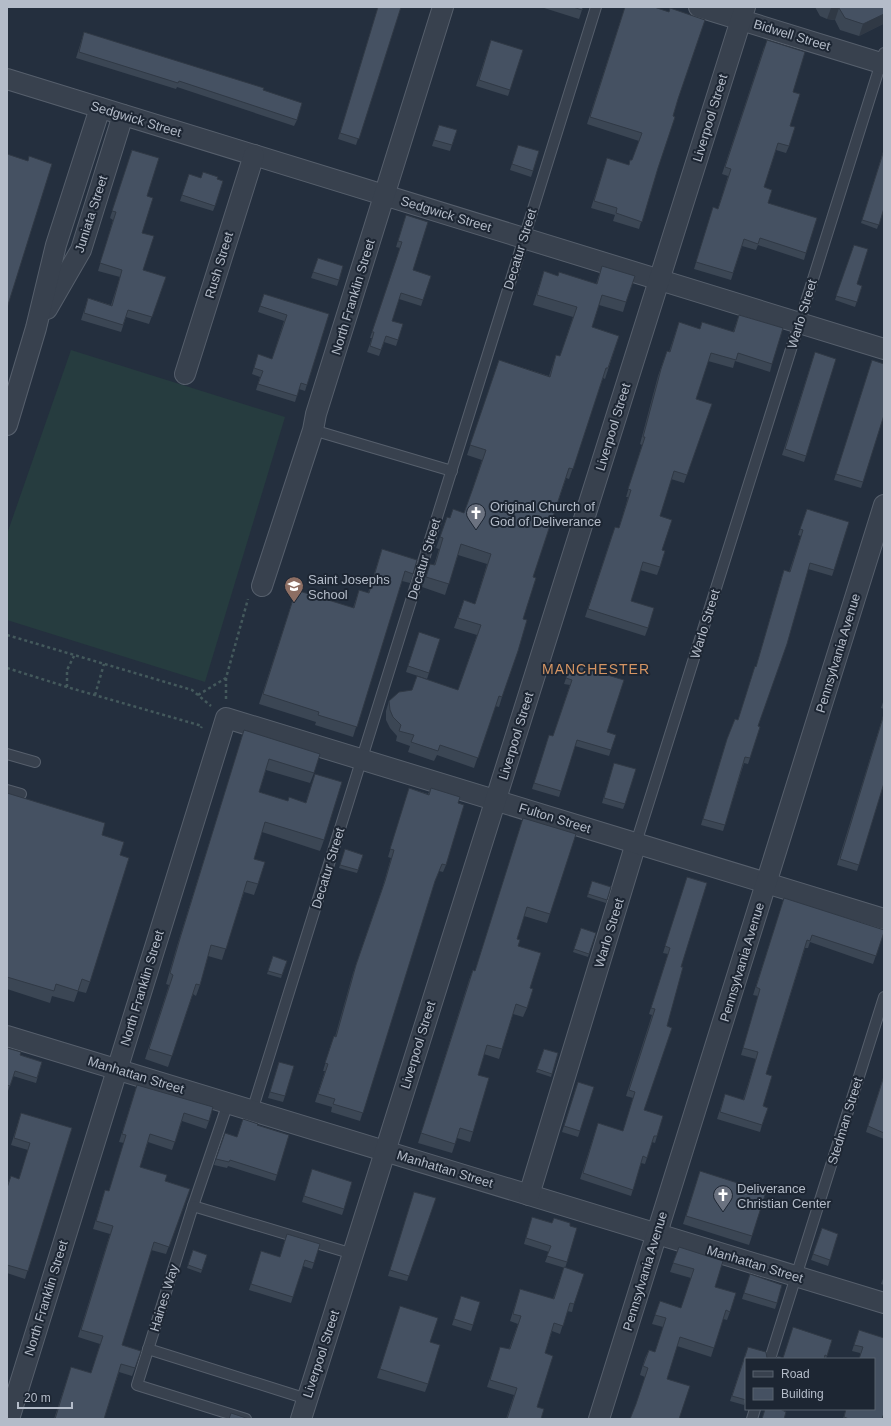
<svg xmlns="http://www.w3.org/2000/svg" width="891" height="1426" font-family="Arial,sans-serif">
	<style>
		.grass { fill: #263c3f }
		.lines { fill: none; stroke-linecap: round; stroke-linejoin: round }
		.service-casing { stroke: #565f6c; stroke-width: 12 }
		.minor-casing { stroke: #565f6c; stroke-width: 22 }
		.path { stroke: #44595c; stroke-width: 2.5; stroke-dasharray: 3 3; stroke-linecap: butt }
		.service { stroke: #38414e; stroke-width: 10 }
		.minor { stroke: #38414e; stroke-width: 20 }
		.wall { fill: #3b4654 }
		.shaded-wall { fill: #303945 }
		.building { fill: #455162; stroke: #303945 }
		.labels { text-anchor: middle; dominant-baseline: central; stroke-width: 4; stroke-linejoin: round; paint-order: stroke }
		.street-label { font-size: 13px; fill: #b4bcc9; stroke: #1d2633 }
		.poi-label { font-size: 13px; fill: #b4bcc9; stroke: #1d2633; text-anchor: start }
		.neighbourhood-label { font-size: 14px; letter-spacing: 1px; fill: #d59563; stroke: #1d2633 }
	</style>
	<rect width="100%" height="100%" fill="#242f3e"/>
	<path class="grass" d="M71 350 285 417 205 682 7 620V534Z"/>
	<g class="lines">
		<g class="service-casing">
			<g id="service">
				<path d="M313 430 452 471"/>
				<path d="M7 754 35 762"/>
				<path d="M7 790 21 794"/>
				<path d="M636 843 884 53"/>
				<path d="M228 1103 193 1206 137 1385 246 1419"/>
				<path d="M252 1111 596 7"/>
				<path d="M193 1206 353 1254"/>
				<path d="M148 1349 307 1399"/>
				<path d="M770 1359 884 997"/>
				<path d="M752 1419 755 1409"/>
			</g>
		</g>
		<g class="minor-casing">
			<g id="minor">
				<path d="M699 7 884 64"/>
				<path d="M7 79 884 349"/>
				<path d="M47 309 81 250 123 115"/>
				<path d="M185 374 254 155"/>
				<path d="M7 425 36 328 56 245 100 108"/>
				<path d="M262 586 313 430 316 414 443 7"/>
				<path d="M7 1036 884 1303"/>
				<path d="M529 1195 636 843"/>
				<path d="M9 1419 226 718 884 919"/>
				<path d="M301 1419 745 7"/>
				<path d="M599 1419 884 505"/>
			</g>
		</g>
		<g class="path">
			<path d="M7 635 192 690 211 706"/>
			<path d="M7 668 67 687 202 726 201 728"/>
			<path d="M226 678V699"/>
			<path d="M67 687V670L74 656"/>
			<path d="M95 695 104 664"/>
			<path d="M198 695 226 678 248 599"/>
		</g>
		<use href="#service" class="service"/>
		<use href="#minor" class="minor"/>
	</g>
	<g class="wall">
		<path d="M378 7H401L356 145 338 139Z"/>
		<path d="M541 7H583L579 19Z"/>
		<path d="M625 7H654L678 99 639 229 613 221 615 215 591 208 607 158 629 165 632 160 639 141 587 124Z"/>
		<path d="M815 7H884V20L883 24 859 36 840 30 835 20 827 19 820 16Z"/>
		<path d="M84 32 263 90 297 120 294 126 177 87 176 89 76 58Z"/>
		<path d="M491 40 510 90 508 96 476 86Z"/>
		<path d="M764 47 793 92 789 146 786 153 776 150 764 187 768 203 806 253 804 260 758 245 756 250 742 246 731 280 694 269 713 207 718 209 728 176 722 174Z"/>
		<path d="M439 125 457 130 450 151 432 146Z"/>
		<path d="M518 145 533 171 531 177 510 170Z"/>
		<path d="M884 149V208L877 229 861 223Z"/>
		<path d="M132 150 147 196 142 233 143 270 166 277 149 324 126 317 121 332 81 320 88 298 111 305 120 277 98 271 113 220 110 218Z"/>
		<path d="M189 174 200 178 217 179 215 206 213 211 180 201Z"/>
		<path d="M404 221 413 270 423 300 421 306 399 299 392 321 398 340 396 346 384 342 379 356 367 352 372 338H370L400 248 396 247Z"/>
		<path d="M854 245 857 284 862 286 855 307 835 300Z"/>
		<path d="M318 258 339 280 337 286 311 278Z"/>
		<path d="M602 266 626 302 623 312 599 305 592 327 619 336 605 379 603 378 569 479 566 478 533 577 523 619 502 697 499 707 495 706 474 768 437 755 434 761 408 752 410 746 396 741 397 736 390 728 386 720V711L389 701 458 690 477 635 454 628 464 600 475 604 487 564 458 555 445 595 422 587 430 564 434 565 439 549 436 548 447 517 450 518 464 513 471 494 482 460 467 455 499 360 549 376 556 355 560 356 573 317 533 305 544 271 558 276 596 284Z"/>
		<path d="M264 294 329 314 305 391 299 389 295 402 256 390 260 377 252 374 258 354 272 359 284 321 258 312Z"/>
		<path d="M739 315 772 364 770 372 735 361 733 368 708 361 696 399 712 404 684 483 671 479 660 516 662 550 660 567 657 575 640 570 631 601 648 628 645 636 585 617 612 535 619 528 628 497H626L642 445 640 444 658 376 664 359 669 352 679 322 700 329 702 322 733 332Z"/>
		<path d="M813 358 806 456 804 462 782 455Z"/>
		<path d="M872 360 863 482 861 488 834 480Z"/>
		<path d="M807 509 834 570 832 576 808 569 758 726 750 758 748 764 744 763 723 831 701 825 725 745 735 719 738 720 756 667 782 576 784 570 789 572 801 536 798 535Z"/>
		<path d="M382 549 413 574 410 583 402 581 353 737 315 725 316 722 259 704 296 590 353 608 359 590 368 593Z"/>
		<path d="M417 638 429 673 427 679 406 672Z"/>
		<path d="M571 664 607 732 616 735 609 756 575 746 559 797 532 789 549 735 553 736 570 685 564 684Z"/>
		<path d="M884 699V709L881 708Z"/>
		<path d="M884 713V783L857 871 837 865Z"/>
		<path d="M244 730 314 773 310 783 266 770 259 792 288 801 306 802 315 774 324 840 320 851 262 832 254 859 258 884 254 895 244 892 222 960 208 956 200 985 196 996 193 994 168 1067 145 1059 169 985 166 984 177 946 241 741Z"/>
		<path d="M614 763 625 804 623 809 602 803Z"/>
		<path d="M409 788 428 794 431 788 458 803 446 865 443 872 439 871 435 881 360 1121 331 1112 332 1107 315 1102 325 1071H323L331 1044 335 1037 353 973 382 889 391 858 388 857Z"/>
		<path d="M7 793 102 835 120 855 90 982 86 993 78 991 74 1002 52 996 50 1003 7 989Z"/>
		<path d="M523 818 550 914 547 923 524 916 517 939 518 946 530 988 527 1008 523 1017 513 1014 499 1059 484 1054 478 1075 473 1132 470 1142 457 1138 452 1153 418 1143 469 980 473 970 475 971Z"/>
		<path d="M345 849 363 855 357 873 339 868Z"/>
		<path d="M592 881 611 887 606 903 587 897Z"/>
		<path d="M685 884 681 967 667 1026 644 1110 657 1136 655 1143 652 1142 645 1164 641 1163 631 1196 580 1179 598 1123 623 1131 633 1098 626 1096 652 1015 649 1014 668 954 663 953Z"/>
		<path d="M782 905 884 932 873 964 810 942 808 948H805L766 1074 762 1125 760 1132 717 1119 725 1094 743 1100 756 1059 741 1055 758 996 753 995Z"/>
		<path d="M581 928 596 933 588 957 573 952Z"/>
		<path d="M273 956 287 961 281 978 267 974Z"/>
		<path d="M7 1048 20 1055 42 1062 36 1083 13 1076 8 1091H7Z"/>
		<path d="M544 1049 558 1053 551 1077 536 1072Z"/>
		<path d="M279 1062 285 1096 283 1102 268 1098Z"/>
		<path d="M884 1075V1139L866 1132Z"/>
		<path d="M578 1082 580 1131 578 1137 562 1132Z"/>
		<path d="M137 1085 209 1121 206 1129 182 1121 172 1150 148 1142 140 1167 165 1181 190 1189 166 1254 151 1250 122 1345 135 1368 132 1376 119 1372 104 1419H54L71 1367 91 1373 100 1344 78 1337 110 1234 93 1229 105 1190 109 1191 124 1143 119 1142Z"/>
		<path d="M21 1113 72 1128 25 1279 7 1273V1186L11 1176 19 1179 28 1150 11 1145Z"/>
		<path d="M257 1125 277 1175 275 1181 228 1166 227 1168 214 1165 225 1133 237 1137Z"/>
		<path d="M700 1171 752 1236 749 1245 683 1224Z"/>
		<path d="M310 1175 344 1209 342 1215 302 1202Z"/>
		<path d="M414 1192 436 1198 407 1281 388 1276Z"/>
		<path d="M554 1218 570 1226 567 1262 565 1268 545 1262 549 1252 524 1244 530 1223H552Z"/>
		<path d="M822 1228 838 1234 828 1266 811 1260Z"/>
		<path d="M285 1240 314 1263 312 1269 303 1266 291 1303 249 1290 261 1251 280 1257Z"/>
		<path d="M679 1247 715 1287 730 1312 727 1320 723 1319 711 1357 677 1346 635 1408 645 1377 640 1375 645 1358 649 1350 655 1352 663 1327 652 1324 660 1301 681 1308 691 1278 670 1272Z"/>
		<path d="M193 1250 207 1255 201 1273 187 1268Z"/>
		<path d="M564 1267 574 1304 572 1312 567 1311 560 1334 552 1331 545 1353 537 1407 541 1419H506L514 1395 487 1387 500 1347 509 1349 518 1324 510 1321 520 1289 553 1299Z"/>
		<path d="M750 1274 777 1303 775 1309 742 1299Z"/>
		<path d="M884 1276V1285L881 1284Z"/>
		<path d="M461 1296 473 1325 471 1331 452 1325Z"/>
		<path d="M400 1306 430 1342 428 1384 425 1392 377 1378Z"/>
		<path d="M859 1330 882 1419H843L846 1409H874L860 1353 852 1351Z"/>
		<path d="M832 1340 826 1359H775L783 1358Z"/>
		<path d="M746 1352V1399L744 1405 730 1401Z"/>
	</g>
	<g class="shaded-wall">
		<path d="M831 8H839L835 20 827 19Z"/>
		<path d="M884 14V20L883 24 859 36 863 24Z"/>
	</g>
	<g class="building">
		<path d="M378 7H401L359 139 340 133Z"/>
		<path d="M573 7H583L582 10Z"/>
		<path d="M625 7H654L669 12 670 8 705 20 678 99 673 116 675 117 658 168 642 222 616 213 617 208 594 201 607 158 629 165 630 160H632L642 133 590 117Z"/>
		<path d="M830 7H884V14L863 24 845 18 839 8H831Z"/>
		<path d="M84 32 264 88 263 90 302 103 297 120 179 81 178 83 79 52Z"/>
		<path d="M491 40 523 50 510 90 479 80Z"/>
		<path d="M767 40 805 52 793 92 800 94 790 126 795 127 789 146 778 143 764 187 772 190 768 203 817 218 806 253 760 238 758 244 744 239 733 273 696 262 713 207 718 209 731 169 725 167Z"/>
		<path d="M439 125 457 130 452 145 434 140Z"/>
		<path d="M518 145 539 151 533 171 512 164Z"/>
		<path d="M132 150 159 158 147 196 153 198 142 233 154 236 143 270 166 277 152 317 128 310 123 325 84 313 88 298 112 306 122 270 100 263 116 212 112 211Z"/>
		<path d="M884 150V208L879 225 862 220Z"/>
		<path d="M7 154 28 161 29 156 52 164 7 308Z"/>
		<path d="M203 172 218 177 217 179 223 181 215 206 182 195 189 174 201 178Z"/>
		<path d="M406 215 428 222 413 270 431 276 423 300 401 293 392 321 403 324 398 340 386 336 381 350 370 346 374 332H372L402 242 398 241Z"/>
		<path d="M854 245 868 249 857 284 862 286 857 302 836 296Z"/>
		<path d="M318 258 343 266 339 280 313 272Z"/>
		<path d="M602 266 635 276 626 302 602 295 592 327 619 336 608 368H606L573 469 569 468 533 577 536 578 523 619 527 620 518 651 502 697 499 696 478 758 440 745 438 751 411 742 414 735 399 731 401 725 393 717 390 710 389 701 399 692 412 690 417 676 458 690 481 625 458 618 464 600 475 604 491 554 461 544 449 584 426 577 430 564 435 565 443 538 440 537 447 517 450 518 453 509 464 513 473 488 486 450 470 445 499 360 550 377 556 355 560 356 577 307 537 295 544 271 558 276 559 272 597 284Z"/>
		<path d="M264 294 329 314 307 385 301 383 297 396 258 384 263 371 254 368 258 354 272 359 287 315 260 306Z"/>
		<path d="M739 315 783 328 772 364 738 353 736 360 711 353 696 399 712 404 687 475 674 471 660 516 672 520 662 550 665 551 660 567 643 562 631 601 654 608 648 628 588 609 615 527 619 528 631 490 628 489 645 437H643L661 369 667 351 670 352 679 322 700 329 702 322 734 332Z"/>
		<path d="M815 352 836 359 806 456 785 449Z"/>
		<path d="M872 360 884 364V415L863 482 836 474Z"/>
		<path d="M807 509 849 522 834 570 810 563 787 644 758 726 760 727 750 758 745 757 725 825 703 819 727 739 735 719 738 720 755 666 756 667 784 570 790 572 803 530 800 529Z"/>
		<path d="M382 549 417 560 413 574 405 571 357 727 318 715 319 712 263 694 296 590 354 608 359 590 369 593Z"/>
		<path d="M419 632 440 639 429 673 408 666Z"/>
		<path d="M571 664 624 680 607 732 616 735 611 750 577 740 561 791 534 783 549 735 553 736 572 680 566 678Z"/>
		<path d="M884 714V783L859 865 840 859Z"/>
		<path d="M244 730 320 754 314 773 269 759 259 792 288 801 289 797 306 803 315 774 342 782 324 840 265 822 254 859 265 862 258 884 247 881 226 949 211 945 200 985 196 984 172 1056 149 1049 173 975 170 973 181 935Z"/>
		<path d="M614 763 636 769 625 804 604 798Z"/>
		<path d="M409 788 429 795 431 788 460 797 458 803 464 805 446 865 442 864 435 881 363 1113 333 1104 335 1099 318 1094 328 1064 325 1063 334 1036 336 1037 356 965 385 881 394 850 390 849Z"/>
		<path d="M7 793 105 823 102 835 124 842 120 855 129 858 90 982 82 979 78 991 56 984 54 991 7 977Z"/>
		<path d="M523 818 576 834 550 914 527 907 517 939 520 940 518 946 541 953 530 988 533 989 527 1008 516 1004 502 1049 487 1045 478 1075 489 1078 473 1132 460 1128 455 1144 421 1133 473 970 475 971Z"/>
		<path d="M345 849 363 855 358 870 340 865Z"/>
		<path d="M687 877 707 883 681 967H683L667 1026 672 1028 644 1110 663 1116 657 1136H654L647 1158 643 1156 633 1190 583 1173 598 1123 623 1131 635 1092 629 1090 655 1009 651 1008 670 948 665 946Z"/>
		<path d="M592 881 611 887 607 900 588 894Z"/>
		<path d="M784 898 884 930V932L876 956 812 935 810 941 807 940 766 1074 772 1076 763 1106 768 1108 762 1125 720 1112 725 1094 744 1100 758 1052 743 1048 760 989 756 987Z"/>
		<path d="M581 928 596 933 589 954 574 949Z"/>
		<path d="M273 956 287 961 282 975 268 971Z"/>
		<path d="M7 1048 21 1052 20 1055 42 1062 37 1078 15 1071 10 1086 7 1085Z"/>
		<path d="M544 1049 558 1053 552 1074 537 1069Z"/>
		<path d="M279 1062 294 1066 285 1096 270 1092Z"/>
		<path d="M884 1076V1133L868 1126Z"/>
		<path d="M578 1082 594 1087 580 1131 564 1126Z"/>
		<path d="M137 1085 213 1107 209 1121 184 1113 175 1142 150 1134 140 1167 167 1175 165 1181 190 1189 169 1247 154 1242 122 1345 141 1351 135 1368 121 1364 104 1419H55L71 1367 91 1373 103 1336 81 1330 113 1226 96 1221 105 1190 109 1191 126 1135 122 1134Z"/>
		<path d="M21 1113 72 1128 28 1271 7 1265V1188L11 1176 19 1179 30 1143 14 1138Z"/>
		<path d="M243 1119 258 1124 257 1125 289 1135 277 1175 230 1160 229 1162 216 1159 225 1133 237 1137Z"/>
		<path d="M312 1169 352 1182 344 1209 304 1196Z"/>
		<path d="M700 1171 766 1192 752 1236 686 1216Z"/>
		<path d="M414 1192 436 1198 409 1276 390 1270Z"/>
		<path d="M532 1217 552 1223 554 1218 570 1223V1226L577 1228 567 1262 547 1256 551 1246 526 1238Z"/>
		<path d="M822 1228 838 1234 830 1260 813 1254Z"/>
		<path d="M287 1234 320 1244 314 1263 305 1260 293 1297 251 1284 261 1251 280 1257Z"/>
		<path d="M679 1247 723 1261 715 1287 736 1293 730 1312 726 1310 714 1348 680 1337 667 1379 690 1386 679 1419H630L636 1404 648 1368 643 1366 649 1350 655 1352 666 1318 655 1315 660 1301 681 1308 694 1269 673 1263Z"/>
		<path d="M193 1250 207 1255 202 1270 188 1265Z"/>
		<path d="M564 1267 584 1274 574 1304 570 1303 563 1326 554 1323 545 1353 553 1356 537 1407 544 1409 541 1419H507L517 1388 490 1380 500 1347 510 1349 521 1316 513 1314 520 1289 554 1299Z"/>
		<path d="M750 1274 782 1285 777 1303 744 1293Z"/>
		<path d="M461 1296 480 1302 473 1325 454 1319Z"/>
		<path d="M400 1306 438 1318 430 1342 440 1345 428 1384 380 1369Z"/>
		<path d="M793 1327 832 1340 827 1356 825 1355 824 1359H775L778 1356 783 1358Z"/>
		<path d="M859 1330 884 1338V1413L882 1419H849L844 1417 846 1409H874V1359H859L863 1347 854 1345Z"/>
		<path d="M748 1347 766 1352 767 1358 769 1359H746V1400L732 1396Z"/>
		<path d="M765 1409H780L786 1412 784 1419H762Z"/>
		<path d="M231 1413 249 1419H229Z"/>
	</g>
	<defs>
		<g id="church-pin" transform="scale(1)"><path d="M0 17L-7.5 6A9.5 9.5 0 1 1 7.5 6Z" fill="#6b7280" stroke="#1d2633"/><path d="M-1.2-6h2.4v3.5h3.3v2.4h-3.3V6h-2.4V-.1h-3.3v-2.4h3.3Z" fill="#fff"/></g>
		<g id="school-pin" transform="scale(1)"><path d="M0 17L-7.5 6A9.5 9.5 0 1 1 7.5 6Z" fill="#8d6e63" stroke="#1d2633"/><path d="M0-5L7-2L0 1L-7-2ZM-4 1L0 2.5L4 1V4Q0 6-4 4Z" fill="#fff"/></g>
	</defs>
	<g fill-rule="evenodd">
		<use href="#church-pin" x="476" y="513"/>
		<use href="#school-pin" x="294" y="586"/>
		<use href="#church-pin" x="723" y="1195"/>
	</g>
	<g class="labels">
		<g class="street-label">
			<text transform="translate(792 35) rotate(17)">Bidwell Street</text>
			<text transform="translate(710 118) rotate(-73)">Liverpool Street</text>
			<text transform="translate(136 119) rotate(17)">Sedgwick Street</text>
			<text transform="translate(91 214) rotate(-72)">Juniata Street</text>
			<text transform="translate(446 214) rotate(17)">Sedgwick Street</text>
			<text transform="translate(520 249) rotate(-73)">Decatur Street</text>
			<text transform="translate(219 265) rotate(-73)">Rush Street</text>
			<text transform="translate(353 297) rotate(-73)">North Franklin Street</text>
			<text transform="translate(802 314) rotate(-73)">Warlo Street</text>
			<text transform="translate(613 427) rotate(-73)">Liverpool Street</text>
			<text transform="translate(424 559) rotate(-73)">Decatur Street</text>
			<text transform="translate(705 624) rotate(-73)">Warlo Street</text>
			<text transform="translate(838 653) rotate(-73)">Pennsylvania Avenue</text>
			<text transform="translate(516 736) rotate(-73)">Liverpool Street</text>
			<text transform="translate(555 818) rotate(17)">Fulton Street</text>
			<text transform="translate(328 868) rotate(-73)">Decatur Street</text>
			<text transform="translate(609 933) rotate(-73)">Warlo Street</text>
			<text transform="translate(742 962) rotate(-73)">Pennsylvania Avenue</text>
			<text transform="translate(142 988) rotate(-73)">North Franklin Street</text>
			<text transform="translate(418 1045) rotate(-73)">Liverpool Street</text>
			<text transform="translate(136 1075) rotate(17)">Manhattan Street</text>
			<text transform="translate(845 1121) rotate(-73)">Stedman Street</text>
			<text transform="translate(445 1169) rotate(17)">Manhattan Street</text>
			<text transform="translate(755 1264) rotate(17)">Manhattan Street</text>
			<text transform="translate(645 1271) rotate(-73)">Pennsylvania Avenue</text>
			<text transform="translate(46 1298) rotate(-73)">North Franklin Street</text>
			<text transform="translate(164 1298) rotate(-73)">Haines Way</text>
			<text transform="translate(321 1354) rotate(-72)">Liverpool Street</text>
		</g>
		<g class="poi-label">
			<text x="490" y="506">Original Church of<tspan x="490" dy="15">God of Deliverance</tspan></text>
			<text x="308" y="579">Saint Josephs<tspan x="308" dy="15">School</tspan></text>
			<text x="737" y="1188">Deliverance<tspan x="737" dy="15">Christian Center</tspan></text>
		</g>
		<g class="neighbourhood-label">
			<text x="596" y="669">MANCHESTER</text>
		</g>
	</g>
	<rect width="891" height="1426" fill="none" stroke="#b4bcc9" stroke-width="16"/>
	<rect x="745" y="1358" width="130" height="52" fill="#1d2633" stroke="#59626f"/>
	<rect x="753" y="1371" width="20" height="6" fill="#38414e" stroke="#59626f"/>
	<text x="781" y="1378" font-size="12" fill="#b4bcc9">Road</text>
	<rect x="753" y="1388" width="20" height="12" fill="#455162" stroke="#59626f"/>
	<text x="781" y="1398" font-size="12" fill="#b4bcc9">Building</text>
	<path d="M18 1402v6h54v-6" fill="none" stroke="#b4bcc9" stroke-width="2"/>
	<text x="24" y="1402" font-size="12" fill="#b4bcc9" stroke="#1d2633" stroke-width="3" paint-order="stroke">20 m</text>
</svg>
